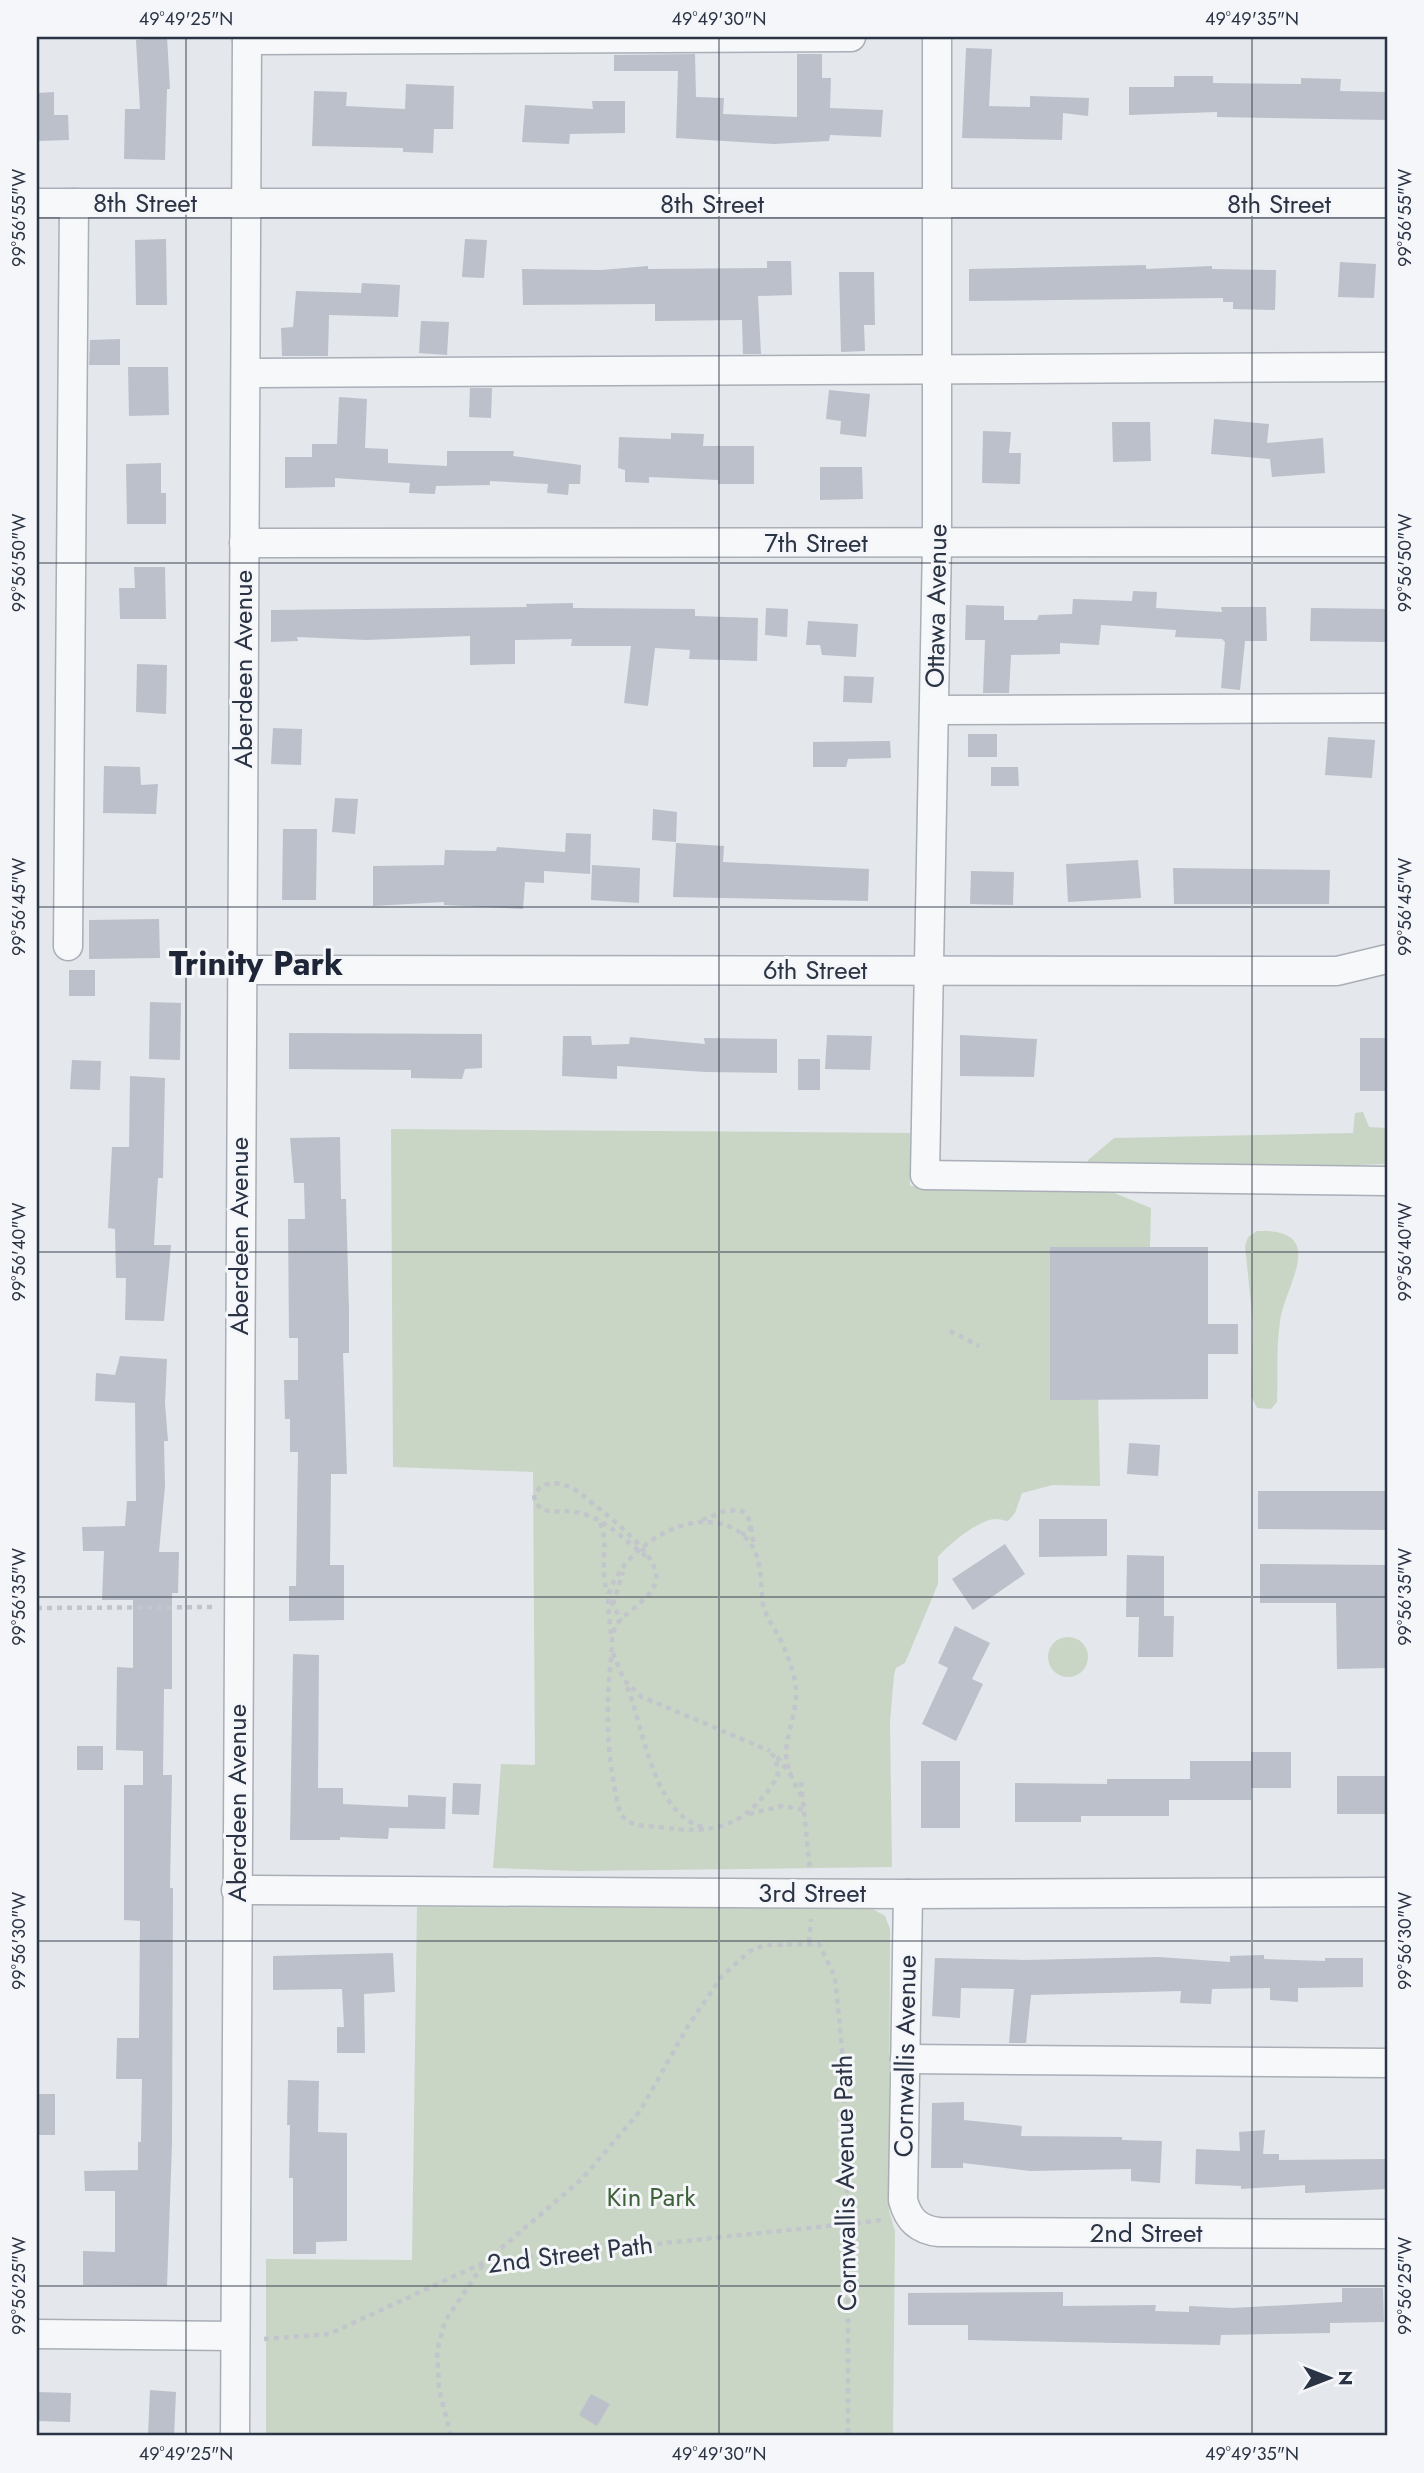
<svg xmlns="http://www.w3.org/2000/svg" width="1424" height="2473" font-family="Jost,sans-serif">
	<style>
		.green { fill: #c9d6c5 }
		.building { fill: #bbc0ca }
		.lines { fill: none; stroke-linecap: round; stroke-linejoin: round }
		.minor-casing { stroke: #a9aeb7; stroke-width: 31 }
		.path { stroke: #c2c5cb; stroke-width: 4.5; stroke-dasharray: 5 5; stroke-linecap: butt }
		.minor { stroke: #f7f8fa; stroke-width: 28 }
		.ticks { fill: none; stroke: #2b3445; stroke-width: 2; stroke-opacity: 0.45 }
		.labels { text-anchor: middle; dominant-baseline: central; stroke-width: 6; stroke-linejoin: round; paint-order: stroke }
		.street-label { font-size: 26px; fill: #2b3445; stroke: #f4f6f9 }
		.park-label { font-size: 26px; fill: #3f6138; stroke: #f4f6f9 }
		.district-label { font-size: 33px; font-weight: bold; fill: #1d2536; stroke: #f4f6f9 }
		.neatline { fill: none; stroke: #2b3445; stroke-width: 2.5 }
		.ticks-label { font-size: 18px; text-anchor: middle; fill: #2b3445 }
	</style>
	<rect width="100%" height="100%" fill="#e4e7ec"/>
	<g class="green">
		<path d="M1363 1112 1369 1127 1387 1128V1164L1297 1167 1088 1165V1160L1114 1138 1353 1133 1355 1113Z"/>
		<path d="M391 1129 910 1133V1186L1107 1190 1151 1208 1150 1247H1095L1100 1486 1053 1485 1022 1493 1015 1513 1008 1521C1004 1521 1001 1519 997 1519 980 1518 948 1545 938 1557V1584L905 1663 896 1668 894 1675 890 1722 892 1867 577 1871 493 1868 501 1764 535 1765 533 1472 393 1467Z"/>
		<path d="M1257 1231C1330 1228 1285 1285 1280 1321 1276 1348 1278 1376 1277 1402L1271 1409 1257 1408 1251 1396 1253 1323 1245 1246 1248 1237Z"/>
		<circle cx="1068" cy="1657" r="20"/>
		<path d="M417 1907 871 1908 885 1916 890 1929 889 2211 895 2231 893 2436H266V2259L412 2260Z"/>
	</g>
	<g class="building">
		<path d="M167 37 170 89H167L165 160 124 159 125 109H140L136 40Z"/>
		<path d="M966 48 992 49 989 106 1030 107V96L1089 98 1088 116 1063 113 1062 140 962 138Z"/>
		<path d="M695 54 696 97 724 98 723 114 797 117V54H822V78H831L830 108 883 110 881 137 830 135 829 141 774 144 676 138 678 71H614V55Z"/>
		<path d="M1174 76H1213V83L1301 84V78L1341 79 1340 91 1387 92V120L1217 117V112L1129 115V87H1174Z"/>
		<path d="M406 84 454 86 453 129H434L433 153 403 152V148L312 146 314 91 347 92 346 106 405 109Z"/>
		<path d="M54 92V115H68L69 140 37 141V93Z"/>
		<path d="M592 101H625V133L570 134 569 144 522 142 525 105 593 109Z"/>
		<path d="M166 239 167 305H136L135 240Z"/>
		<path d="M465 239 487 240 484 278 462 277Z"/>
		<path d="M767 261H791L792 295 758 296 761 354H743L742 320 655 321V304L523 305 522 269 601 270 648 266V269L767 268Z"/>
		<path d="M1340 262 1376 264 1374 298 1338 297Z"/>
		<path d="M1146 265V269L1212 266V269L1276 270 1275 310 1233 309V302H1223V298L969 301V269Z"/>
		<path d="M839 272H874L875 325H864L865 351 841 352Z"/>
		<path d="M362 283 400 285 398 317 329 315 328 356H282L281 328 293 327 296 291 361 293Z"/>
		<path d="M421 321 449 322 447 355 419 353Z"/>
		<path d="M120 339V365H89L90 340Z"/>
		<path d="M128 367H168L169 415 129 416Z"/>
		<path d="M470 388H492L491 418 469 417Z"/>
		<path d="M829 390 870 394 866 437 840 434 841 421 826 419Z"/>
		<path d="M339 397 367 399 365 448 388 449V463L447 466V451H514L513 456 581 465 580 484H569L568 495 547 493 548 484 490 481V485L436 486 435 494 409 493 410 483 335 478V487L285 488V457H312V444H337Z"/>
		<path d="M1214 419 1269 424 1267 443 1323 438 1325 473 1272 477 1270 459 1211 454Z"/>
		<path d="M1112 422H1150L1151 461 1113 462Z"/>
		<path d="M983 431 1011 432 1009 453H1021L1020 484 982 483Z"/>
		<path d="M671 433 704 434 703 446H754V484H718V480L649 477V483L625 482V470L618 468 619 437 671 439Z"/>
		<path d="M161 463V493H166V524H127L126 464Z"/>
		<path d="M820 467H862L863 499 820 500Z"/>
		<path d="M134 567H165L166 619H120L119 588H135Z"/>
		<path d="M1133 591 1157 592 1156 608 1222 612 1221 607H1266L1267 641H1245L1240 690 1221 688 1225 642 1222 639 1175 637 1176 630 1101 625 1099 645 1060 643V654L1011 655 1009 693H983L985 640H965L966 605 1004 606V620H1037L1039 615 1072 614 1073 599 1132 601Z"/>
		<path d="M573 603V608L695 609V616L758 618 757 661 689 659 690 650 655 648 648 706 624 703 631 646H571L572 639 515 640V664L470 665V636L366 640 297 637 298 641 271 642V610L527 607 526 604Z"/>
		<path d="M766 608 788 609 787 637 765 635Z"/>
		<path d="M1311 608 1387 609V642L1310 641Z"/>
		<path d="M808 621 858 624 856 657 822 655 820 645H806Z"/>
		<path d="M137 664 167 665 166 714 136 712Z"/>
		<path d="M844 676 874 677 872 703 843 702Z"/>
		<path d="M273 728 302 729 301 765 271 764Z"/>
		<rect x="968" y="734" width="29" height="23"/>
		<path d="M1328 737 1375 740 1372 778 1325 775Z"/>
		<path d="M890 741 891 758 848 759 846 767H813V742Z"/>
		<path d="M104 766 140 767 141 785 158 784 156 814 103 813Z"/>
		<path d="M991 767H1018L1019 786H991Z"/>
		<path d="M335 798 358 799 355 834 332 832Z"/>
		<path d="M653 809 677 812 676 842 652 840Z"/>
		<path d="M283 829H317L316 900H282Z"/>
		<path d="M566 833 591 834 590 874 544 871V883L525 882 523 909 444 905V902L373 906V866L444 865 445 850 496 851 497 847 565 852Z"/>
		<path d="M676 843 724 846 723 862 869 869 868 901 673 897Z"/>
		<path d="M1138 860 1141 898 1068 902 1066 864Z"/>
		<path d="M592 865 640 868 639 903 591 900Z"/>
		<path d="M1173 868 1330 870 1329 904H1174Z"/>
		<path d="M971 871 1014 872 1013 905 970 904Z"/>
		<path d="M159 919 160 958 89 959V920Z"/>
		<rect x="69" y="970" width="26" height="26"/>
		<path d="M150 1002 181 1003 180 1060 149 1059Z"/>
		<path d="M289 1033 482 1034V1068L465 1069 462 1079 411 1078V1070L289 1069Z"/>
		<path d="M827 1035 872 1036 870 1070 825 1069Z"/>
		<path d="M960 1035 1037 1039 1034 1077 960 1076Z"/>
		<path d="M563 1036H591L592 1045 629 1044 630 1037 705 1044 704 1038 777 1039V1073L705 1072 617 1066V1079L562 1076Z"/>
		<rect x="1360" y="1038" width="27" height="53"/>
		<rect x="798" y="1059" width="22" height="31"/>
		<path d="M72 1060 101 1061 100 1090 70 1089Z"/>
		<path d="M130 1076 165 1078 163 1178H158L154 1245H171L164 1321 125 1320 126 1278H116L115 1229 108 1228 112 1147H129Z"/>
		<path d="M340 1137 341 1199H346L349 1310V1353H343L347 1474H331L330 1565H344V1620L289 1621V1586H296L298 1452H290V1419H285L284 1380H298V1338H289L288 1219H305L304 1183H294L290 1138Z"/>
		<path d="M1050 1247H1208V1324H1238V1354H1208V1399L1050 1400Z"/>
		<path d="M120 1356 167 1359 165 1403 168 1441H164L165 1486 159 1552H179L178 1593H172V1689H164L163 1775H172L170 1888H173L172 2143 167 2286 83 2285V2251L115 2252V2191H85L84 2171 138 2170V2142H141L142 2079H116L117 2038H139L140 1921 124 1920V1785H143V1751L116 1750 117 1667 133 1668V1600H102L104 1551H83L82 1527 125 1526 127 1501H136L135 1403 95 1401 96 1373 115 1375Z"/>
		<path d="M1129 1443 1160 1445 1158 1476 1127 1474Z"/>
		<path d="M1258 1491H1387V1530L1258 1529Z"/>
		<path d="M1039 1519H1107V1556L1039 1557Z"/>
		<path d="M1005 1544 1025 1574 973 1610 952 1579Z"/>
		<path d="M1127 1555 1164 1556V1616H1174L1173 1657H1138L1139 1617H1126Z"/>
		<path d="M1260 1564 1387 1565V1668L1337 1669 1336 1603H1260Z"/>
		<path d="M955 1626 990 1643 972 1679 983 1684 956 1741 922 1724 948 1668 938 1663Z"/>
		<path d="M293 1654 319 1655 318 1788H343V1804L408 1807V1795L446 1797 445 1829 389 1828 388 1839 340 1837V1840H290Z"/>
		<rect x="77" y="1746" width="26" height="24"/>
		<path d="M1251 1752H1291V1788H1251V1800H1169V1816H1081V1822H1015V1783L1107 1784V1779H1190V1761H1251Z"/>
		<rect x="921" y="1761" width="39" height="67"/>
		<rect x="1337" y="1776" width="50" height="38"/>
		<path d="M453 1783 481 1784 479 1815 452 1814Z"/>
		<path d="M393 1953 395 1992 364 1994 365 2053H337V2027H344L342 1989 273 1990V1956Z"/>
		<path d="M1264 1955V1959L1325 1961V1958H1363V1987L1298 1988V2002L1270 2000V1988L1212 1989 1211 2004 1180 2003 1181 1991 1031 1995 1026 2043H1009L1014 1989 961 1988 960 2018 932 2016 935 1958 1026 1960 1159 1957 1230 1962V1956Z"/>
		<path d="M288 2080 319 2081 318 2132 347 2133V2241L316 2242V2254H293V2178H289L290 2125H287Z"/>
		<rect x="37" y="2094" width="18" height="41"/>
		<path d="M964 2102V2120L1022 2126 1021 2136 1122 2137V2140L1162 2141 1160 2183 1131 2181V2169L1030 2171 963 2163V2168H931L932 2103Z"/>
		<path d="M1265 2130 1263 2154H1279V2160L1387 2159V2189L1305 2193V2185L1241 2189V2186L1195 2184 1196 2149 1240 2151 1239 2132Z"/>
		<path d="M1342 2288H1383L1384 2322 1330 2323V2333L1221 2335 1220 2345 968 2340V2325H908V2293L1063 2292V2306L1156 2305 1155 2311 1189 2312V2306L1232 2308 1342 2302Z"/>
		<path d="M150 2390 176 2392 174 2436H148Z"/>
		<path d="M37 2392 71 2393 70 2422 37 2421Z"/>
		<path d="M591 2394 610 2404 597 2426 579 2415Z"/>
	</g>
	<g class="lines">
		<g class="minor-casing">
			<g id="minor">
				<path d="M937 37V543L925 1175 1387 1181"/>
				<path d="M247 40 851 37"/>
				<path d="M37 203H1387"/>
				<path d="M246 373 1387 367"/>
				<path d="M244 543 1387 542"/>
				<path d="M935 710 1387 708"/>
				<path d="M68 946 74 203"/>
				<path d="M241 970 1337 971 1387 959"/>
				<path d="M236 1890 908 1894 1387 1892"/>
				<path d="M908 1894 903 2200C908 2220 919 2230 939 2232L1387 2234"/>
				<path d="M905 2059 1387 2063"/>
				<path d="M37 2334 235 2336"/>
				<path d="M235 2436 247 37"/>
			</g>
		</g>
		<g class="path">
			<path d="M950 1331 979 1346"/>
			<path d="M702 1520 725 1511 740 1510 747 1515 751 1526 748 1533 741 1534"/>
			<path d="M600 1523C610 1544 598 1570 608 1593"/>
			<path d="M751 1527 754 1546"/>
			<path d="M646 1556C625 1541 606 1519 580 1513 567 1509 555 1514 541 1509L535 1502 534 1495C546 1475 570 1484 585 1497 603 1512 653 1549 656 1574 659 1598 623 1610 615 1628 611 1637 612 1650 611 1659 605 1711 607 1763 620 1813 630 1828 644 1825 659 1827 717 1835 746 1827 778 1776L776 1759 769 1751"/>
			<path d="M611 1601 621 1620"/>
			<path d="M613 1604 623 1572"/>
			<path d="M37 1608 217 1607"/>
			<path d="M611 1634C610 1621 606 1603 610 1591 625 1544 704 1496 746 1538 763 1555 760 1581 763 1604 765 1616 773 1626 779 1637 786 1650 792 1667 795 1682 799 1704 790 1723 787 1744 783 1764 794 1783 803 1799"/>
			<path d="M613 1653 624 1680 642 1697 770 1751"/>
			<path d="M627 1687C644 1727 653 1819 707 1828"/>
			<path d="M777 1757 791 1775"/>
			<path d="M801 1782 810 1871"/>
			<path d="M749 1814 782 1806 804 1810"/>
			<path d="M809 1942 811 1919"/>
			<path d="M264 2339 329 2334 485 2262 884 2220"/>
			<path d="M451 2436 439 2389 437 2351 445 2321 485 2262 582 2179 640 2111 688 2026 722 1976 750 1951 765 1945 819 1944 835 1977 843 2059 848 2223V2436"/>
		</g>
		<use href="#minor" class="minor"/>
	</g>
	<path class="ticks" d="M186 37V2436M719 37V2436M1252 37V2436M37 218H1387M37 563H1387M37 907H1387M37 1252H1387M37 1597H1387M37 1941H1387M37 2286H1387"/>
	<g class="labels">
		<g class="street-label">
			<text x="145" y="203">8th Street</text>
			<text x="712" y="204">8th Street</text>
			<text x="1279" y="204">8th Street</text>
			<text x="816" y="543">7th Street</text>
			<text transform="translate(936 606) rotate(-89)">Ottawa Avenue</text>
			<text transform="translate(243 669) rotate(-90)">Aberdeen Avenue</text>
			<text x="815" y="970">6th Street</text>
			<text transform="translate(239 1236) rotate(-90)">Aberdeen Avenue</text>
			<text transform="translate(237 1803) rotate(-90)">Aberdeen Avenue</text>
			<text x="812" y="1893">3rd Street</text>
			<text transform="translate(905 2056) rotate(-89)">Cornwallis Avenue</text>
			<text transform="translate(845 2183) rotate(-91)">Cornwallis Avenue Path</text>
			<text x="1146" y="2233">2nd Street</text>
			<text transform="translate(570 2254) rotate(-7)">2nd Street Path</text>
		</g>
		<g class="park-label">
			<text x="651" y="2197">Kin Park</text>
		</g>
		<g class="district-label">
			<text x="256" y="963">Trinity Park</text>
		</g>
	</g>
	<rect width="1424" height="2473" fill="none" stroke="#f4f6f9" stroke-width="77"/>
	<g transform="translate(1329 2378) rotate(90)" stroke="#f4f6f9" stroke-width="5" paint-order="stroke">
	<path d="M0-5L12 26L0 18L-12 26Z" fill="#2b3445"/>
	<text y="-10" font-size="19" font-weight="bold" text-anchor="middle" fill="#2b3445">N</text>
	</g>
	<rect x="38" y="38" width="1348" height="2396" class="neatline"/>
	<g class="ticks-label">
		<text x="186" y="25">49°49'25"N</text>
		<text x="719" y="25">49°49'30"N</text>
		<text x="1252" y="25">49°49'35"N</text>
		<text transform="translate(1405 218) rotate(-90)" y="6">99°56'55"W</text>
		<text transform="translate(19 218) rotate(-90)" y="6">99°56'55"W</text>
		<text transform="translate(19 563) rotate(-90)" y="6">99°56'50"W</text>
		<text transform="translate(1405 563) rotate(-90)" y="6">99°56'50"W</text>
		<text transform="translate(1405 907) rotate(-90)" y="6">99°56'45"W</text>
		<text transform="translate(19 907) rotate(-90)" y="6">99°56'45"W</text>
		<text transform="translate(1405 1252) rotate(-90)" y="6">99°56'40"W</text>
		<text transform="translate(19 1252) rotate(-90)" y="6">99°56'40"W</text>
		<text transform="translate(1405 1597) rotate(-90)" y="6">99°56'35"W</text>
		<text transform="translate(19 1597) rotate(-90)" y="6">99°56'35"W</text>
		<text transform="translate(1405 1941) rotate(-90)" y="6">99°56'30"W</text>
		<text transform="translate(19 1941) rotate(-90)" y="6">99°56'30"W</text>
		<text transform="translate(19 2286) rotate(-90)" y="6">99°56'25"W</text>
		<text transform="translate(1405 2286) rotate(-90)" y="6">99°56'25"W</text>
		<text x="186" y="2460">49°49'25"N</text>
		<text x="719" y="2460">49°49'30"N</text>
		<text x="1252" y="2460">49°49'35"N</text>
	</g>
</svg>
